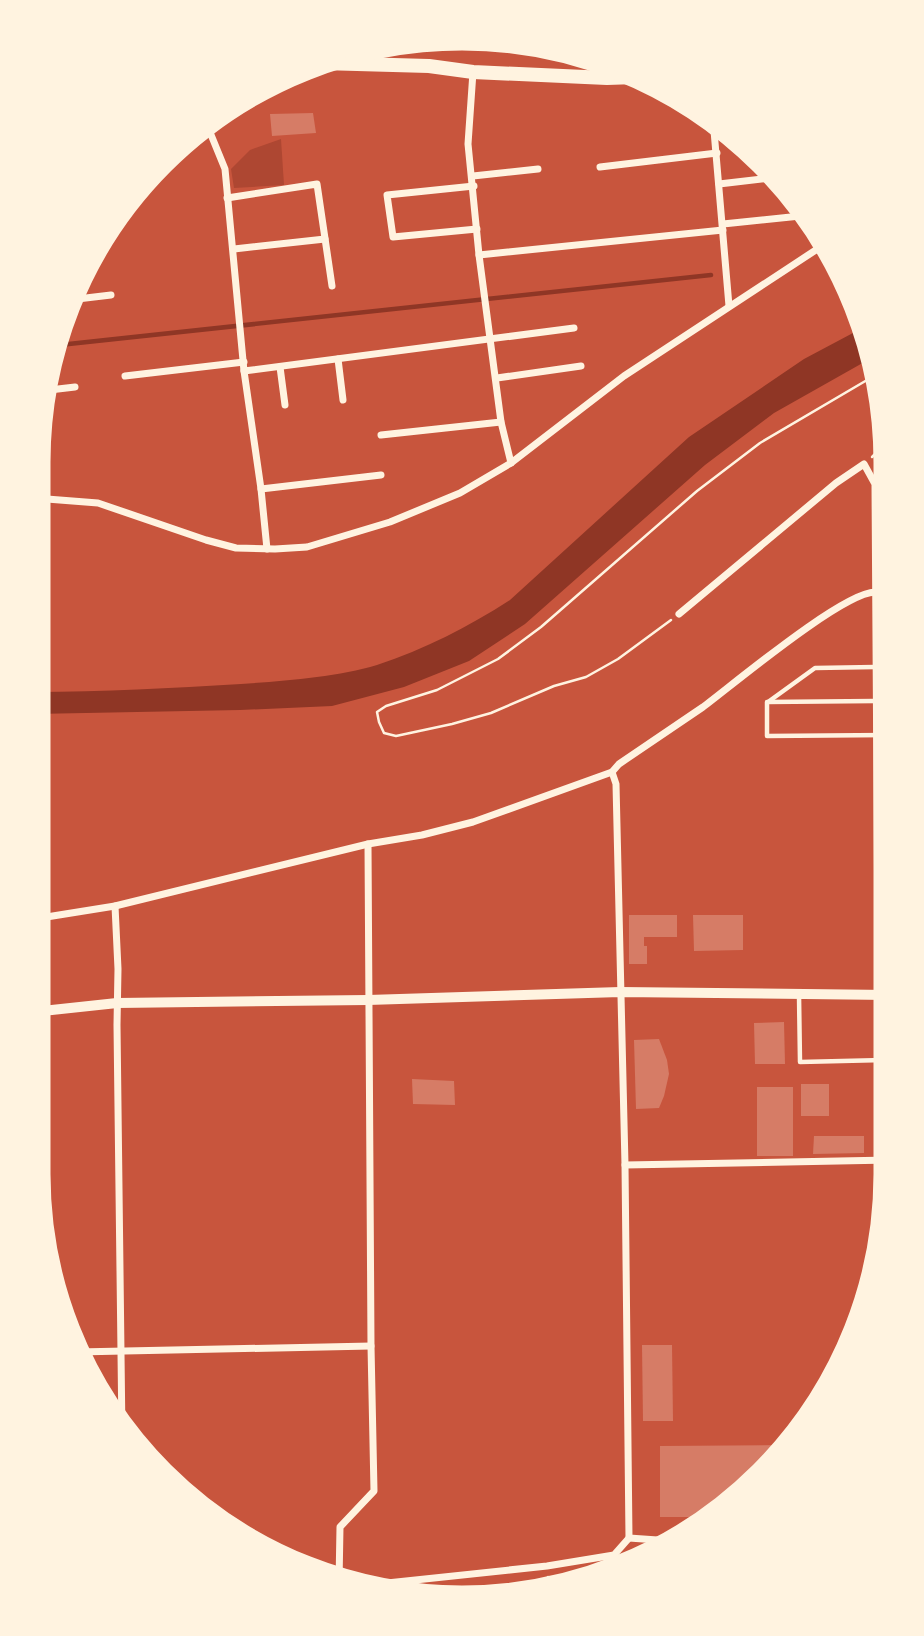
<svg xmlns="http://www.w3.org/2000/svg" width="924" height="1636" font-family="Overpass,sans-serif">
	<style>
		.green { fill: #ae4732 }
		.water { fill: #8f3625 }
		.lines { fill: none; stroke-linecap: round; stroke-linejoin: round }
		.stream { stroke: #8f3625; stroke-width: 4.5 }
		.building { fill: #d67c66 }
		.path { stroke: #fff3e0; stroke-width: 2.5 }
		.service { stroke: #fff3e0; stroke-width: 4.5 }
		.minor { stroke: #fff3e0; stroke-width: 7 }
		.tertiary { stroke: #fff3e0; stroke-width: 10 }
		.primary { stroke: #fff3e0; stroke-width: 14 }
		.rim { fill: none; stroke: #fff3e0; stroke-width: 9 }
	</style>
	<rect width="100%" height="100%" fill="#c8553d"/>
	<path class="green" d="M281 139 284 185 234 188 231 169 250 150Z"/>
	<path class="water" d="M868 325 875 356 774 413 705 465 525 624 469 661 404 687 332 706 240 710 34 714V692C103 692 172 688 241 684 283 681 337 677 377 665 425 649 468 627 510 600L689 437 804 359Z"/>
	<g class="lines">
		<path class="stream" d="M50 346 711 275"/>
	</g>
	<g class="building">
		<path d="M313 113 316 133 272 136 270 114Z"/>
		<path d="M629 915H677V937H644V946H647V964H629Z"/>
		<path d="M693 915H743V950L694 951Z"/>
		<path d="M784 1022 785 1064H755L754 1023Z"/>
		<path d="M659 1039 667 1060 669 1074 664 1096 659 1108 636 1109 634 1040Z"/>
		<path d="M412 1079 454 1081 455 1105 413 1104Z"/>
		<rect x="801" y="1084" width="28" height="32"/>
		<rect x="757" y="1087" width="36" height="69"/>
		<path d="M814 1136H864V1153L813 1154Z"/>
		<path d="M642 1345H672L673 1421H643Z"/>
		<path d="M786 1445 744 1497 712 1517H660V1446Z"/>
	</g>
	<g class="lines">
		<g class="path">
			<path d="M872 457 887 442"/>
			<path d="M671 620 618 659 586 677 554 686 491 713 452 724 396 736 384 733 379 722 377 712 386 706 437 690 498 659 541 627 697 491 760 443 879 373"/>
			<path d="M548 1577 549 1588"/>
		</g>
		<g class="service">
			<path d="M875 484 887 473"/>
			<path d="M876 685 888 686"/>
			<path d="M875 701 767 702V736L888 735"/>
			<path d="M768 702 815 668 875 667"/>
			<path d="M799 995 800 1062 884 1060"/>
			<path d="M884 1161 886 1221"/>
		</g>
		<g class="minor">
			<path d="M473 72 468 144 479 255 501 422 511 463"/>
			<path d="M713 119 729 306"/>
			<path d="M205 120 225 169 244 371 261 489 267 549"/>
			<path d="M600 167 717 153"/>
			<path d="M473 176 538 169"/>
			<path d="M719 184 780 177"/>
			<path d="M474 186 387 195 393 237 477 229"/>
			<path d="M227 198 317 184 332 286"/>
			<path d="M723 224 810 215"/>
			<path d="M234 249 325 239"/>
			<path d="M479 255 723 230"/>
			<path d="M69 300 111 295"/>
			<path d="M338 359 343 400"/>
			<path d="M280 367 285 405"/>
			<path d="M244 371 574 328"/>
			<path d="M125 376 244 362"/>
			<path d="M497 378 581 366"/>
			<path d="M41 391 75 387"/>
			<path d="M381 435 501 422"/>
			<path d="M261 489 381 475"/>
			<path d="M34 498 98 503 206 540 236 548 275 549 307 547 390 522 460 493 511 463 624 376 828 242"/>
			<path d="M679 614 836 483 864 464 875 484 878 947 879 995 884 1013 883 1160"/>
			<path d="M612 772 616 784 625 1165 629 1538 672 1541"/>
			<path d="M115 906 118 969 117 1025 122 1435"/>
			<path d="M34 919 115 906 368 844 422 835 473 822 612 772 619 764C647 745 675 726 703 707 735 683 842 593 875 592"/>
			<path d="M878 947H889"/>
			<path d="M625 1165 890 1160"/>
			<path d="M77 1352 371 1346"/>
			<path d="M339 1583 340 1527 374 1491 371 1346 368 844"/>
			<path d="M349 1587 547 1566 614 1555 629 1538"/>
		</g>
		<path class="tertiary" d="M33 1012 117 1003 368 1000 620 992 889 995"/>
		<path class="primary" d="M321 63 429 66 473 72 607 78 636 77"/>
	</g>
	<path d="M0 0H924V1636H0ZM462 46H462A416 416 0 0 1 878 462V1174A416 416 0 0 1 462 1590H462A416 416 0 0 1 46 1174V462A416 416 0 0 1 462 46Z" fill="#fff3e0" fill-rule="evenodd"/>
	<path class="rim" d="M462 46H462A416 416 0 0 1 878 462V1174A416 416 0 0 1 462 1590H462A416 416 0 0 1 46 1174V462A416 416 0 0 1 462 46Z"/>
</svg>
